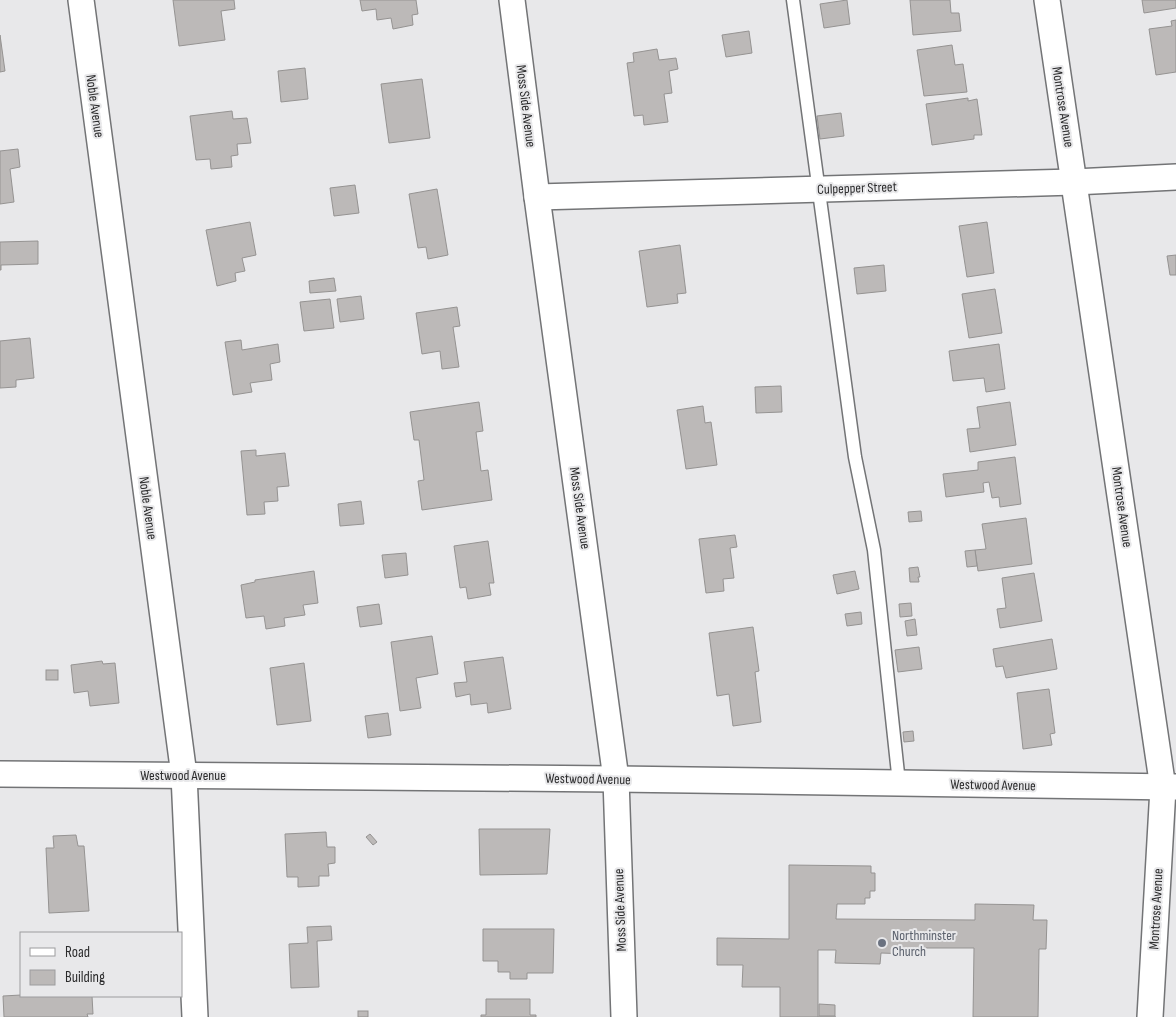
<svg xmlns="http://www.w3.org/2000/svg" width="1176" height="1017" font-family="'Sofia Sans Condensed',sans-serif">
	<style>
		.building { fill: #bcb9b8; stroke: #959392 }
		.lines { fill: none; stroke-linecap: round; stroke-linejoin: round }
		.service-casing { stroke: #737476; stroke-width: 15 }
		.minor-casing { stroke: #737476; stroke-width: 28 }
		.service { stroke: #fff; stroke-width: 12 }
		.minor { stroke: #fff; stroke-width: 25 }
		.worship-dot { fill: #6b7280; stroke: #e8e8ea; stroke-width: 2 }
		.labels { text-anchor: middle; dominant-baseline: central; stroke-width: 4; stroke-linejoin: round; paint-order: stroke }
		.street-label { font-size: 14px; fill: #2b2b2c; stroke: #e8e8ea }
		.worship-label { font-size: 14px; fill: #5b616d; stroke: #e8e8ea; text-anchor: start }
	</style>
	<rect width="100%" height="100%" fill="#e8e8ea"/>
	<g class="building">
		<path d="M173 0H234L235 9 221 11 225 40 179 46Z"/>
		<path d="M360 0H416L418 14 412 15 413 25 393 29 391 18 377 20 376 9 362 11Z"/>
		<path d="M847 0 850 24 824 28 820 4Z"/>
		<path d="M910 0H950L951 13H959L961 31 913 35Z"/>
		<path d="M1142 0H1176V8L1144 13Z"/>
		<path d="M1176 20V72L1156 75 1149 29 1172 26 1171 21Z"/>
		<path d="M749 31 752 53 726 57 722 35Z"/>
		<path d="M0 35 5 71 0 72Z"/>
		<path d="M952 45 955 65 963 64 967 92 924 96 917 50Z"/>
		<path d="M657 49 659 60 676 58 678 69 669 71 672 93 664 94 668 122 644 125 643 115 634 116 627 63 634 62 633 53Z"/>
		<path d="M305 68 308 99 281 102 278 71Z"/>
		<path d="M422 79 430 138 389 143 381 84Z"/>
		<path d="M968 98V101L977 99 982 135H974V139L932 145 926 104Z"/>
		<path d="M232 111 233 119 247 118 251 143 237 144 238 155 231 156 232 167 211 169 210 159 196 160 190 116Z"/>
		<path d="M841 113 844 136 820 139 817 116Z"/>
		<path d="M18 149 20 167 10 169 14 202 0 204V151Z"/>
		<path d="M355 185 359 213 334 216 330 188Z"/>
		<path d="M437 189 448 255 428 259 426 247 418 248 409 194Z"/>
		<path d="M250 222 256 255 242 258 245 271 235 273 236 281 217 286 206 230Z"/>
		<path d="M987 222 994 273 967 277 959 226Z"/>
		<path d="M38 241V264L1 265V270H0V242Z"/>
		<path d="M680 245 686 293 677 294 678 303 647 307 639 251Z"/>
		<path d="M1176 255V275H1170L1167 256Z"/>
		<path d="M884 265 886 291 857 294 854 268Z"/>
		<path d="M334 278 336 291 310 293 309 281Z"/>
		<path d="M995 289 1002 333 969 338 962 294Z"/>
		<path d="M361 296 364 319 340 322 337 299Z"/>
		<path d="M330 299 334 328 304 331 300 302Z"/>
		<path d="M457 307 460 326 453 327 459 367 442 369 440 351 422 354 416 313Z"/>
		<path d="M30 338 34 378 16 380V387L0 388V341Z"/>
		<path d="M241 340 242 350 278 344 280 362 270 364 272 380 250 383 252 392 233 395 225 342Z"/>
		<path d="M999 344 1005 389 986 392 984 378 953 381 949 351Z"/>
		<path d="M781 386 782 412 756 413 755 387Z"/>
		<path d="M479 402 483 431 476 432 481 471 488 470 492 500 422 510 418 481 424 480 419 440H414L410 412Z"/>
		<path d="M1010 402 1016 445 970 452 967 429 980 428 977 407Z"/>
		<path d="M703 406 705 423 711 422 717 465 686 469 677 410Z"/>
		<path d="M256 450V456L285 453 289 486 277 487 278 501 264 502 265 514 247 515 241 451Z"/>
		<path d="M1015 457 1021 504 1000 507 999 497 992 498 989 482 983 483 984 492 946 497 943 474 978 470V462Z"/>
		<path d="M361 501 364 524 340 526 338 504Z"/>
		<path d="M921 511 922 521 909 522 908 512Z"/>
		<path d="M1026 518 1032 564 978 571 975 550 986 549 982 524Z"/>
		<path d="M735 535 737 547 730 548 734 578 723 579 724 591 706 593 699 539Z"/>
		<path d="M488 541 494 583H489L491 595 468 599 466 587 460 588 454 546Z"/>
		<path d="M975 550 977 566 967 567 965 551Z"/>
		<path d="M406 553 408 575 385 578 382 555Z"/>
		<path d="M918 567 920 577H918L919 582H910L909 568Z"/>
		<path d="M314 571 318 603 303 605 305 615 284 618 285 626 266 629 264 616 246 618 241 585 255 582V580Z"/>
		<path d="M855 571 859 589 837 594 833 575Z"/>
		<path d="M1034 573 1042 621 1000 628 997 609 1006 608 1002 578Z"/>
		<path d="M911 603 912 616 900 617 899 604Z"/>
		<path d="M379 604 382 624 360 627 357 607Z"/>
		<path d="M861 612 862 624 847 626 845 614Z"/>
		<path d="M915 619 917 635 907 636 905 621Z"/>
		<path d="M753 627 759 671 755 672 761 722 733 726 729 694 717 696 709 633Z"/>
		<path d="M432 636 438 674 416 678 421 708 400 711 391 642Z"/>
		<path d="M1052 639 1057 669 1006 678 1003 666 996 667 993 649Z"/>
		<path d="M919 647 922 669 898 672 895 650Z"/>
		<path d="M503 657 511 709 488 713 487 703 471 705 470 694 456 697 454 683 467 682 464 662Z"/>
		<path d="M102 661 103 664 115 663 119 703 90 706 88 691 74 693 71 665Z"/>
		<path d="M304 663 311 721 277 725 270 668Z"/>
		<rect x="46" y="670" width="12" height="10"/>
		<path d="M1049 689 1055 733 1050 734 1052 745 1023 749 1017 693Z"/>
		<path d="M388 713 391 735 368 738 365 716Z"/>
		<path d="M913 731 914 741 904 742 903 732Z"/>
		<path d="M479 829H550L547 874 480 875Z"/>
		<path d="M326 832 327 847H335V863L328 864 329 876H319V886L298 887V877H287L285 834Z"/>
		<path d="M370 834 377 842 373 845 366 837Z"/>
		<path d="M76 835 78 846H84L89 911 49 913 46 848H54L53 836Z"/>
		<path d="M789 865 871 866V873H875V891H870V898H865V904H837L836 919 975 920V904L1034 905 1033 920H1047L1046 949H1039L1038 1017H973L974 948H909V954L881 953 880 964 835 963 836 950H818V1017H836H780V987H742L743 965H717V938L789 939Z"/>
		<path d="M331 926 332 940 317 941 319 987 291 988 289 944 308 943 307 927Z"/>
		<path d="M483 929H554L553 973H527V979H510V972H498V961H483Z"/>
		<path d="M21 995 92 996 93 1014H87L88 1017H4L3 996Z"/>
		<path d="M486 999H530V1015H536V1017H481V1015H486Z"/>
		<path d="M819 1004 835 1005V1016H819Z"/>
		<rect x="358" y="1011" width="10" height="6"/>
	</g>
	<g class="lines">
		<g class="service-casing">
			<path id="service" d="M793 0 855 457 874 550 899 783"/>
		</g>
		<g class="minor-casing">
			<g id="minor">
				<path d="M81 0 184 775 195 1017"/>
				<path d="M512 0 537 197 616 779 624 1017"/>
				<path d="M1047 0 1163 788 1150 1017"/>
				<path d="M537 197 1074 182 1176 177"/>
				<path d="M0 774 616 779 1176 787"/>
			</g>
		</g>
		<use href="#service" class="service"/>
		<use href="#minor" class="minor"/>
	</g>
	<circle class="worship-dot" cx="882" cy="943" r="5"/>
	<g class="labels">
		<g class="street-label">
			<text transform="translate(95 106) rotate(82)">Noble Avenue</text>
			<text transform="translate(526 106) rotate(83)">Moss Side Avenue</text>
			<text transform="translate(1063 107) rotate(81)">Montrose Avenue</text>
			<text transform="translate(857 188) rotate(-2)">Culpepper Street</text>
			<text transform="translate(1122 507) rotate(82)">Montrose Avenue</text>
			<text transform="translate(148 508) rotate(82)">Noble Avenue</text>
			<text transform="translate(580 508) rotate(82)">Moss Side Avenue</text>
			<text x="183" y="775">Westwood Avenue</text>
			<text transform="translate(588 779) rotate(1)">Westwood Avenue</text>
			<text transform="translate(993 785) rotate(1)">Westwood Avenue</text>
			<text transform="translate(1156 909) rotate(-87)">Montrose Avenue</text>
			<text transform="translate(620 910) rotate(-92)">Moss Side Avenue</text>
		</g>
		<g class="worship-label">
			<text x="892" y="935">Northminster<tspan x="892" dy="16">Church</tspan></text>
		</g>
	</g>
	<rect x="20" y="932" width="162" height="65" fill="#e8e8ea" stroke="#9c9c9e"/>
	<rect x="30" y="948" width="25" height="8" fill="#ffffff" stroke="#9c9c9e"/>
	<text x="65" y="957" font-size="15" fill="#2b2b2c">Road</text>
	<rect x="30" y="970" width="25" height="15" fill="#bcb9b8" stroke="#9c9c9e"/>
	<text x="65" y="982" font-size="15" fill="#2b2b2c">Building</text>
</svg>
